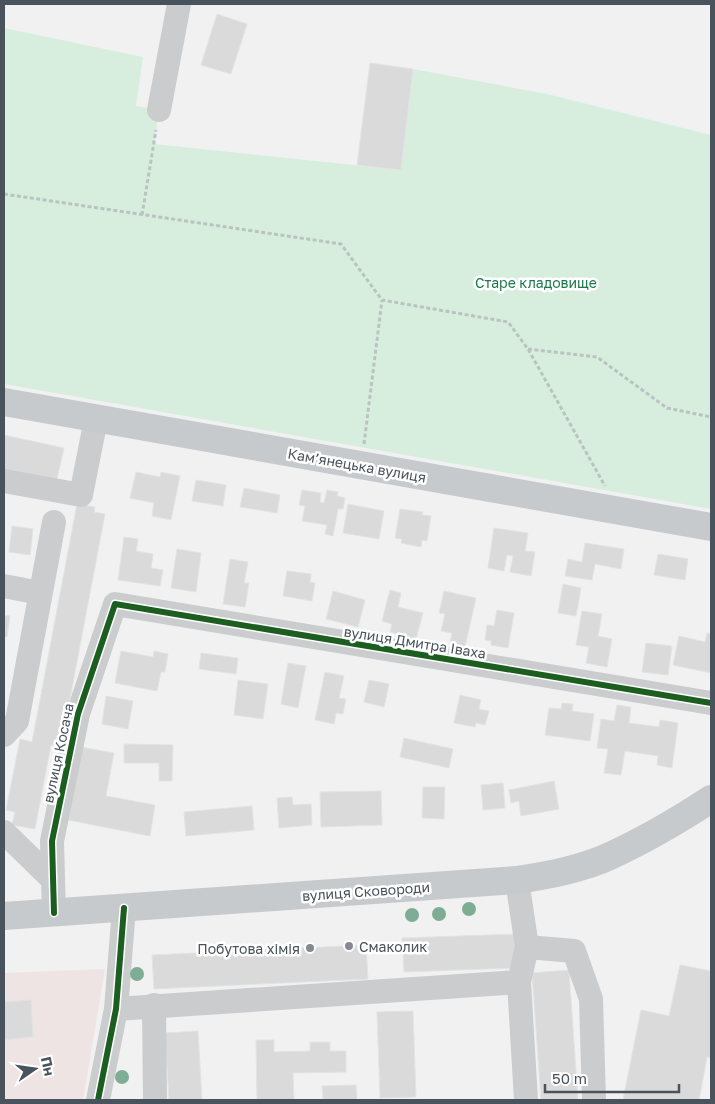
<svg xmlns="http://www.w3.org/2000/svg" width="715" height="1104" font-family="'Golos Text',sans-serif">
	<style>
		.medical { fill: #eee4e3 }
		.green { fill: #d7eedf }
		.building { fill: #dadadb; stroke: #e2e3e3 }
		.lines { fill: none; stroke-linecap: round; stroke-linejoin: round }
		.path { stroke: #b9c4c1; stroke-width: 3; stroke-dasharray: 4 2.5; stroke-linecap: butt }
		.minor { stroke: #cbccce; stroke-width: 24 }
		.major { stroke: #c7cacc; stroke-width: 28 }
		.cycleway-casing { stroke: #fff; stroke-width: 9 }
		.cycleway { stroke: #1b5e20; stroke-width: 6 }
		.tree { fill: #7dae95 }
		.poi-dot { fill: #848a90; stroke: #fff; stroke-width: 2 }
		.labels { text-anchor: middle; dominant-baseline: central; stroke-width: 5; stroke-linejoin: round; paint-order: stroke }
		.park-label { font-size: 14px; fill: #1e784a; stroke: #fff }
		.street-label { font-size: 14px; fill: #49535c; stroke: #fff }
		.poi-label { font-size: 14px; fill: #49535c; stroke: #fff; text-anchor: start }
	</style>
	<rect width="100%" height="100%" fill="#f1f1f1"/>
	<path class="medical" d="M105 969 83 1100H4V973Z"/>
	<path class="green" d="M4 28 143 57 136 106 159 110 154 144 401 170 413 69 547 94 711 135V509L4 384Z"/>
	<g class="building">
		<path d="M217 14 247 24 231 74 201 65Z"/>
		<path d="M370 63 413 69 401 170 357 165Z"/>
		<path d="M4 435 64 448 56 483 4 472Z"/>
		<path d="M136 472 160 477 161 472 180 476 171 520 152 516 154 503 130 498Z"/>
		<path d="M196 480 226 485 223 506 192 501Z"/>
		<path d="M244 488 280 495 277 513 240 507Z"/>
		<path d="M302 490 321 493 320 502 324 503 327 490 338 492 337 496 345 498 343 509H338L333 536 325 534 327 525 302 521 305 506 299 505Z"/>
		<path d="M77 504 95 507 94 512 105 514 61 746 51 745 35 829 12 825 15 812 6 810 20 739 32 742Z"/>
		<path d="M348 504 384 511 379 539 343 533Z"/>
		<path d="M400 509 423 512 422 515 431 516 427 541 422 540 421 547 401 543 402 539 395 538Z"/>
		<path d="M12 526 33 529 30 555 9 552Z"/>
		<path d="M494 528 528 533 525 551 535 552 531 576 510 572 513 556 507 555 504 571 488 568Z"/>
		<path d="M124 537 138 539 136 551 153 554 151 568 163 570 160 586 118 580Z"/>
		<path d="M585 543 624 549 621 569 595 564 592 580 565 576 568 559 582 562Z"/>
		<path d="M177 549 201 553 196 592 171 588Z"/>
		<path d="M658 554 688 559 685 580 654 575Z"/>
		<path d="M230 559 248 562 244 583H249L245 607 223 604Z"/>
		<path d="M287 571 311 574 310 582 315 583 312 601 283 596Z"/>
		<path d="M563 584 581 588 576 616 558 613Z"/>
		<path d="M390 590 401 593 398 607 423 613 416 639 390 632 392 624 382 621Z"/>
		<path d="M333 591 365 600 358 627 326 619Z"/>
		<path d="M444 591 476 598 465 647 450 643 452 633 441 631 445 614 439 613Z"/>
		<path d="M497 610 514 613 508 648 491 645V641L485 640 487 625 494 626Z"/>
		<path d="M582 611 602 614 598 636 612 639 607 667 586 663 589 647 576 645Z"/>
		<path d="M4 615 10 616 7 637H4Z"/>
		<path d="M707 633 711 634V673L673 665 679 636 705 642Z"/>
		<path d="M646 643 672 646 668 675 642 672Z"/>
		<path d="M121 651 153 657 154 651 168 654 165 672H161L157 691 115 683Z"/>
		<path d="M201 653 238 658 236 674 199 669Z"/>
		<path d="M288 663 306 666 298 708 281 704Z"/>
		<path d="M325 672 344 676 339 698 346 699 343 714 336 713 334 724 315 720Z"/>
		<path d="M238 680 268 684 263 719 234 715Z"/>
		<path d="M369 680 389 684 384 707 364 702Z"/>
		<path d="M460 695 481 700 479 709 489 711 485 725 476 723 475 727 454 723Z"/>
		<path d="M106 696 133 701 128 729 102 724Z"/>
		<path d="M562 703 573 704 572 711 594 714 590 741 545 735 549 708 561 709Z"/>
		<path d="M617 705 631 707 629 723 659 727 660 720 678 723 672 768 657 765 658 756 625 751 621 775 604 773 608 749 597 748 601 719 614 721Z"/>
		<path d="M404 738 453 749 449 768 400 757Z"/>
		<path d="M124 744 173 745 172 781H159V763H124Z"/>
		<path d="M81 747 114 753 106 796 155 805 150 836 68 820Z"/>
		<path d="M554 781 559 809 521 816 519 801 511 803 509 790Z"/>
		<path d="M503 783 505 808 483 810 481 785Z"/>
		<path d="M423 787H445L444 819 422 818Z"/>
		<path d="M381 791 382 825 321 827 320 792Z"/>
		<path d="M292 797 293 805 311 804 312 825 279 828 277 798Z"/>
		<path d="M252 806 254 830 186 836 184 812Z"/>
		<path d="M515 934 516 968 404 972 402 938Z"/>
		<path d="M366 945 368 979 154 989 152 955Z"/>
		<path d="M680 965 711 971V1058L707 1057 699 1100H623L641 1010 669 1016Z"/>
		<path d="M569 970 578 1100H541L532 973Z"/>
		<path d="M31 1000 33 1037 4 1040V1002Z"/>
		<path d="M413 1011 416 1097 380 1098 377 1012Z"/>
		<path d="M198 1031 202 1100H169L165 1033Z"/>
		<path d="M256 1040H274V1052L310 1051V1042H330V1051H346V1072L293 1073 294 1100H257Z"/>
		<path d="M356 1085 357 1100H323L322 1086Z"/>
	</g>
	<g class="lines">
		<g class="path">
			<path d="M4 194 341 244 382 300 508 322 528 349 605 486"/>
			<path d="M142 215 156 130"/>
			<path d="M528 349 597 357 667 408 711 417"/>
			<path d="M364 444 382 300"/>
		</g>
		<g class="minor">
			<path d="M159 110 179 4"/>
			<path d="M4 481 81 495 96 419"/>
			<path d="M4 586 40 593"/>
			<path d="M4 735 17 721 54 522"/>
			<path d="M4 832 53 880"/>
			<path d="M517 880 527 947 519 982 526 1100"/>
			<path d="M54 913 52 841 78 714 115 604 711 703"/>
			<path d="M527 947 574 951 591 999 594 1100"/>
			<path d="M154 1005 155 1100"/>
			<path d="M116 1009 519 982"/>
			<path d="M98 1100 116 1009 124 908"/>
		</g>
		<g class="major">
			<path d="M4 402 711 527"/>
			<path d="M4 916 517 880C548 875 582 869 610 856 645 840 679 820 711 799"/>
		</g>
		<g class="cycleway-casing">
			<g id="cycleway">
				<path d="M54 913 52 841 78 714 115 604 711 703"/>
				<path d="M98 1100 116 1009 124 908"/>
			</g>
		</g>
		<use href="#cycleway" class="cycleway"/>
	</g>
	<g class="tree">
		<circle cx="469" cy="909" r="7"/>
		<circle cx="439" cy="914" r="7"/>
		<circle cx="412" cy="915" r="7"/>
		<circle cx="137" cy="974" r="7"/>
		<circle cx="122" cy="1077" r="7"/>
	</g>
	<g class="poi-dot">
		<circle cx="349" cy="946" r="5"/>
		<circle cx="310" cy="948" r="5"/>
	</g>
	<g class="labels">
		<g class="park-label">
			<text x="536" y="282">Старе кладовище</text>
		</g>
		<g class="street-label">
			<text transform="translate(357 465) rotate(10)">Камʼянецька вулиця</text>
			<text transform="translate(415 642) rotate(9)">вулиця Дмитра Іваха</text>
			<text transform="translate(58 753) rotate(-78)">вулиця Косача</text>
			<text transform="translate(366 891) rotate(-4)">вулиця Сковороди</text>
		</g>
		<g class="poi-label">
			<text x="359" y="946">Смаколик</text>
			<text x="300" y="948" text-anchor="end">Побутова хімія</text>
		</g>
	</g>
	<rect width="715" height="1104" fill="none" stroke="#49535c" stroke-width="10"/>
	<g transform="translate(35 1069) rotate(77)" stroke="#ffffff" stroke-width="4" paint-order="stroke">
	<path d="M0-4L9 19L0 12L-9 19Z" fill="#49535c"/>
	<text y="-8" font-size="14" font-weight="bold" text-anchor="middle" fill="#49535c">Пн</text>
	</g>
	<path d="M545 1084v8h134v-8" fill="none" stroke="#49535c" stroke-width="2.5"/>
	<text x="552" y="1084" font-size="15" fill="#49535c" stroke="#ffffff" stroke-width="4" paint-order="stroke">50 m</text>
</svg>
